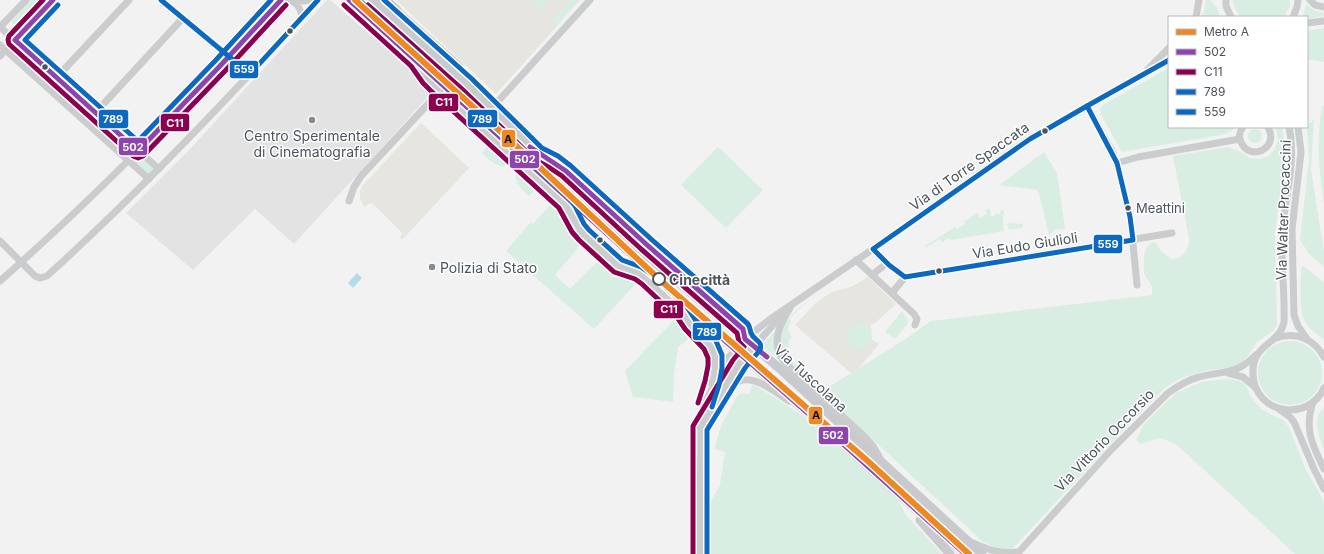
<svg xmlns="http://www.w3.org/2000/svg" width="1324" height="554" font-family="Inter,sans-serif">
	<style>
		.commercial { fill: #e6e5e0 }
		.education { fill: #e4e3e3 }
		.green { fill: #d9eee2 }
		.water { fill: #b2dce8 }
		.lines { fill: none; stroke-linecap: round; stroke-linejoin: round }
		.minor { stroke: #cacccd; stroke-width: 7 }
		.major { stroke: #c8cacd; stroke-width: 9 }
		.bus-1-casing { stroke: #fff; stroke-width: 8 }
		.bus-2-casing { stroke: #fff; stroke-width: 8 }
		.bus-3-casing { stroke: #fff; stroke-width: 8 }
		.bus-4-casing { stroke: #fff; stroke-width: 8 }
		.bus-1 { stroke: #8e44ad; stroke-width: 5 }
		.bus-2 { stroke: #8b004f; stroke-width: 5 }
		.bus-3 { stroke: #0c69bf; stroke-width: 5 }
		.bus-4 { stroke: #0c69bf; stroke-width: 5 }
		.metro-1-casing { stroke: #fff; stroke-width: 9 }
		.metro-1 { stroke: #ed8822; stroke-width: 6 }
		.bus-dot { fill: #4b535c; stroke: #fff; stroke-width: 1.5 }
		.poi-dot { fill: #858b90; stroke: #fff; stroke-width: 1.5 }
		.stop-dot { fill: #fff; stroke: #4b535c; stroke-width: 2 }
		.labels { text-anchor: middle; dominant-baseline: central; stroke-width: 3; stroke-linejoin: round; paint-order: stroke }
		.bus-label { font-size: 13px; fill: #4b535c; stroke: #fff; text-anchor: start }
		.poi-label { font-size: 14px; fill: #4b535c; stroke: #fff }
		.street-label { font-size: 14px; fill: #4b535c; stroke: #fff }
		.stop-label { font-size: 14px; font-weight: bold; fill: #4b535c; stroke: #fff; text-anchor: start }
		.line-badge { stroke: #fff; stroke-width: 1.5 }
		.badge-label { font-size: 11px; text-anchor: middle; font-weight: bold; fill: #fff }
		.pale-badge-label { font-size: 11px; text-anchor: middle; font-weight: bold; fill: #111 }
	</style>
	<rect width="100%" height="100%" fill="#f2f2f2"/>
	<g class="commercial">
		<path d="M396 0H580L496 94Z"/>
		<path d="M421 123 469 168 402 240 400 237 402 233 373 204 370 203 364 207 360 198V191L363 185Z"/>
		<path d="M868 277 896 304 875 323 871 324 872 340 879 344 858 369 851 373 795 325 815 304 824 297 832 292 851 287Z"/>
	</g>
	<path class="education" d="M327 0H330L434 90 294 244 255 209 193 270 126 213 190 149Z"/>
	<g class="green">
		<path d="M31 0H47L20 29H18L11 22Z"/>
		<path d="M359 0H366L464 87 546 169 545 170Z"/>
		<path d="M533 0H550L540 10 532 2Z"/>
		<path d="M571 0H579L557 25 552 20Z"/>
		<path d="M1206 0H1210L1217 7 1220 17H1203Z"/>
		<path d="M1233 0H1290V6L1284 17H1240L1234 6Z"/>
		<path d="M1306 4 1315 11 1324 13V16L1307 19V17H1303Z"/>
		<path d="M1324 28V62L1307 59V31Z"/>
		<path d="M20 48 66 90 62 95H59L14 54Z"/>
		<path d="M1169 68V127H1236L1230 132 1221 135 1122 152 1101 115 1100 108 1106 103Z"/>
		<path d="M69 96H72L131 148 125 154 66 100Z"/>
		<path d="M1322 106H1324V205C1319 173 1316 139 1322 106Z"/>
		<path d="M1314 119 1311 170 1324 252V267L1307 252 1306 249 1300 240 1309 160 1307 127Z"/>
		<path d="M1276 127H1282L1286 154 1275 233 1277 325 1273 331 1257 342 1249 355 1240 364 1235 367 1209 370 1187 376 1175 381 1163 390 1134 419 1013 548C1000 551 992 547 982 541L788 361C769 333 787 317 809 300L789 319 791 321C788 327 787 332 792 337L789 341 788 351 790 353 787 356 824 390 904 340 931 321 1152 295V286L1144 274V256L1146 248 1153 242 1156 243 1162 252 1171 259C1183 258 1189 251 1189 239L1173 156 1228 147 1239 151 1250 158 1260 159 1268 156 1275 149 1278 140Z"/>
		<circle cx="1255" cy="136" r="7"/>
		<path d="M492 142 511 160H504L505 166C496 167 488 159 482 153Z"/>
		<path d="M718 147 763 190 726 228 681 185Z"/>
		<path d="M1044 152 1057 173 1065 229 1056 230 1049 235 1038 190 999 185Z"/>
		<path d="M139 158H141L153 168C153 171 151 174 148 174L136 163V160Z"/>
		<path d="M521 169 539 186 529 196C525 192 512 181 516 174 517 172 519 171 521 169Z"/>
		<path d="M562 183 603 221 606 224 604 225 560 184Z"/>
		<path d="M555 199 561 205 574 232 584 241 555 275 570 289 601 258 616 272 640 279 594 329 506 251 531 222 533 224Z"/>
		<path d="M987 209H990L991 216H995V214H1000L1001 210H1004L1003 222 1004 231 950 240 949 238 942 242 940 239 925 248V246L955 227 957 229 965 224 964 222 977 213 980 218 987 214 985 210Z"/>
		<path d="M1007 223 1023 224V227L1009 230Z"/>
		<path d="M609 226 636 251 635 253 607 228Z"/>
		<path d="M639 254 664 277 663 278 638 256Z"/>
		<path d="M1303 266 1324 282V340C1319 335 1312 331 1307 325 1297 312 1301 285 1301 269Z"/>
		<path d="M673 285 733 336 730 340 672 287Z"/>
		<path d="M902 311 908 320 907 325 895 339 885 332Z"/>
		<path d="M678 316 693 335 678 347 674 374 673 402 633 397 625 371Z"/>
		<circle cx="859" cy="336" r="13"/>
		<path d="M774 332V343L780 361 764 347V343Z"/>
		<circle cx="1290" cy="373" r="32"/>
		<path d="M1227 379 1240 381 1246 385 1250 395 1260 408 1268 413 1283 420 1289 427 1306 470 1324 501V554H1295L1176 444 1160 438 1140 444 1136 440 1144 424 1176 393 1201 382Z"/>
		<path d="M753 384 799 413 864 469 898 500 906 515 942 554H707V508L720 485 725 452 714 449 721 426 737 396 742 393 749 394Z"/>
		<path d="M1324 407V450C1319 436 1312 418 1324 407Z"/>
	</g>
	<path class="water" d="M357 273 362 278 353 288 348 283Z"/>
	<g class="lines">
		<g class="minor">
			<path d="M26 0 0 27 159 169"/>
			<path d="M161 0 250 74"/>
			<path d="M289 0C298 3 301 9 302 18"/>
			<path d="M299 0 303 1 312 0"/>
			<path d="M1226 0V6L1231 17"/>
			<path d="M1310 0 1315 5 1324 7"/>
			<path d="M397 10 460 66 467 84"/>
			<path d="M1196 17 1199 0"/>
			<path d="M1293 17 1297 7 1298 0"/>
			<path d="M1307 23 1324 21"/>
			<path d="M0 45 149 179"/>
			<path d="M0 56 53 0"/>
			<path d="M421 68 428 78 435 85 564 203 582 233 612 261 622 268 641 275 692 320 707 332 720 339"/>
			<path d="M1148 69 1169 48"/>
			<path d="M57 77 129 0"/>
			<path d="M1087 106 1113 153 1119 170 1131 223 1137 285"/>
			<path d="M492 108 590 0"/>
			<path d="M96 112 183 18"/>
			<path d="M1243 127C1240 131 1238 137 1241 142 1249 162 1280 149 1268 127"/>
			<path d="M1289 127C1297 163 1284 200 1282 236 1281 265 1285 293 1284 322 1280 345 1251 343 1253 375 1255 414 1308 423 1324 388"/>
			<path d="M1298 127 1301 152 1292 229 1294 315 1298 326 1307 339"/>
			<path d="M544 157 558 164 566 171 646 244 745 331 751 334"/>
			<path d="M1117 163 1138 157 1240 139"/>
			<path d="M349 201 354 187 361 176 441 90"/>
			<path d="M0 241 35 276 40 278 47 276C142 190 231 96 318 0"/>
			<path d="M873 249 889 265 905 277"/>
			<path d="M856 260 914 314 917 319 915 325"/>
			<path d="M872 275 887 263"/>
			<path d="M905 277 1172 233"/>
			<path d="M0 281C99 194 192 98 281 0"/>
			<path d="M892 293 905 277"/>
			<path d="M790 308C779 325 770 344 785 363L865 437 873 446 880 458"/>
			<path d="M686 319C705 347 723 343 712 384"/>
			<path d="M1276 338C1296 331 1314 339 1324 357"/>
			<path d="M1228 373 1243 377 1255 387"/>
			<path d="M726 389C730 386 735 382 740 381 756 375 776 393 789 401"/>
			<path d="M1313 402C1304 428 1312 445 1324 469"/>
			<path d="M1280 410 1290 417 1294 422 1314 469 1324 489"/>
			<path d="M700 427 705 421 739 364 781 316"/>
			<path d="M973 543C988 550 1001 554 1018 552"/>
			<path d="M700 554 701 419 705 402 729 357 745 339 769 320 873 249 1026 141 1169 60"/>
			<path d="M1017 554 1111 450 1168 393C1178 386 1187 380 1199 377 1224 370 1235 376 1256 355"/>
		</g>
		<g class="major">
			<path d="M349 0 499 135 725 341 842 443 965 554"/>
			<path d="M373 0 467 84 538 154 643 252 779 368 982 554"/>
			<path d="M386 0 397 10V14L402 23"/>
			<path d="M920 520 950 554"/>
		</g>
		<g class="bus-1-casing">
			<g id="bus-1">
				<path d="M53 0 15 40 138 151 220 66 281 0"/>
				<path d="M349 0 725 341 842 443 965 554"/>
				<path d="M530 147 566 171 646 244 743 329 745 339 767 357"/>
			</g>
		</g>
		<g class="bus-2-casing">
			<g id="bus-2">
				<path d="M43 0 9 36 8 40 9 44 133 156 138 158 143 156 225 71 286 5"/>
				<path d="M344 5 411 66 423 83 430 90 559 208 572 232 579 240 614 272 635 279 642 284 677 317 685 329 704 349 708 358V366L705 381 698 403"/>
				<path d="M368 5 462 89 534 159 550 168 562 176 641 249 737 333 739 342 744 347 733 360 693 426V554"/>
			</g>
		</g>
		<g class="bus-3-casing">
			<g id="bus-3">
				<path d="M359 0 421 56 433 73 440 80 569 198 575 206 584 224 589 230 622 260 641 267 651 274 687 307 696 321 716 341 722 355V368L719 385 712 407"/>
				<path d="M384 0 472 79 542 148 558 156 571 166 651 239 748 324C750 327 750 330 751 333 754 341 763 340 760 350L745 368 707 430V554"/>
				<path d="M58 5 25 40 138 141 215 61 271 0"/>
			</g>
		</g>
		<g class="bus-4-casing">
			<g id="bus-4">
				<path d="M161 0 250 74 318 0"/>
				<path d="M1087 106 1117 163 1130 217 1133 240 905 277 889 265 873 249 1030 139Z"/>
				<path d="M1087 106 1169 60"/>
			</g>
		</g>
		<use href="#bus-1" class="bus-1"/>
		<use href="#bus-2" class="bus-2"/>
		<use href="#bus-3" class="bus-3"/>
		<use href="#bus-4" class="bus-4"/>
		<g class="metro-1-casing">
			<path id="metro-1" d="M355 0 534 162 659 279 870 463 969 554"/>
		</g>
		<use href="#metro-1" class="metro-1"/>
	</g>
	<g class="bus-dot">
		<circle cx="290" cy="31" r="3.5"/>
		<circle cx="45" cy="67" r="3.5"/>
		<circle cx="1045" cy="131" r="3.5"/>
		<circle cx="1128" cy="208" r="3.5"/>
		<circle cx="600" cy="240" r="3.5"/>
		<circle cx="939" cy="271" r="3.5"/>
	</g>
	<g class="poi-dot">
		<circle cx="312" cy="120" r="4"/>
		<circle cx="432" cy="267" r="4"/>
	</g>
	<circle class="stop-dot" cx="659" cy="279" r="6"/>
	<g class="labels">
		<g class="bus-label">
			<text x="1136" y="208">Meattini</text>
		</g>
		<g class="poi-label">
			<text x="312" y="135">Centro Sperimentale<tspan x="312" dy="16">di Cinematografia</tspan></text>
			<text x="440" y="267" text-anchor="start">Polizia di Stato</text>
		</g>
		<g class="street-label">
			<text transform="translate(969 166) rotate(-35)">Via di Torre Spaccata</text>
			<text transform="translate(1283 210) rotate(-88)">Via Walter Procaccini</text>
			<text transform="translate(1025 245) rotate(-9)">Via Eudo Giulioli</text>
			<text transform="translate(811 378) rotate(42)">Via Tuscolana</text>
			<text transform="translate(1104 440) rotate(-46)">Via Vittorio Occorsio</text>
		</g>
		<g class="stop-label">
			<text x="669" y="279">Cinecittà</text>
		</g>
	</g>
	<g class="line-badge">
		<rect x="229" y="60" width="30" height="19" rx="4" fill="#0c69bf"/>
		<rect x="428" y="93" width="31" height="19" rx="4" fill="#8b004f"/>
		<rect x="467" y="109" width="31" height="19" rx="4" fill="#0c69bf"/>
		<rect x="98" y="109" width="31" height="20" rx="4" fill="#0c69bf"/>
		<rect x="160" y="113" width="30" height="19" rx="4" fill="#8b004f"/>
		<rect x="501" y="129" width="15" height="19" rx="4" fill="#ed8822"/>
		<rect x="118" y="137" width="30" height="19" rx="4" fill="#8e44ad"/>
		<rect x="509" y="150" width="31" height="19" rx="4" fill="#8e44ad"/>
		<rect x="1093" y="234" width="30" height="20" rx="4" fill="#0c69bf"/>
		<rect x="653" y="300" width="31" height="19" rx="4" fill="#8b004f"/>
		<rect x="692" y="322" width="30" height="19" rx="4" fill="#0c69bf"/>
		<rect x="808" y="406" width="15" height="19" rx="4" fill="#ed8822"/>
		<rect x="818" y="426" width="31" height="19" rx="4" fill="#8e44ad"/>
	</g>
	<g class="badge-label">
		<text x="244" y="73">559</text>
		<text x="444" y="106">C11</text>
		<text x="482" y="123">789</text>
		<text x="113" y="123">789</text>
		<text x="175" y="127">C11</text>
		<text x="133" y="151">502</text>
		<text x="525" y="163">502</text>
		<text x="1108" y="248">559</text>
		<text x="669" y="313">C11</text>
		<text x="707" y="336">789</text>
		<text x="833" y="439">502</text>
	</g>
	<g class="pale-badge-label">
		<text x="508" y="143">A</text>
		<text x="816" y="419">A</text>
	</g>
	<rect x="1168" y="16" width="140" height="112" fill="#ffffff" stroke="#b7babe"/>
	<rect x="1176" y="29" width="20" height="6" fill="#ed8822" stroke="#b7babe"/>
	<text x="1204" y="36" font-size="12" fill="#4b535c">Metro A</text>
	<rect x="1176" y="49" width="20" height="6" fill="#8e44ad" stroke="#b7babe"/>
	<text x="1204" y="56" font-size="12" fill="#4b535c">502</text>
	<rect x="1176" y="69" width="20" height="6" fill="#8b004f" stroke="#b7babe"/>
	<text x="1204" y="76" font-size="12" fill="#4b535c">C11</text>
	<rect x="1176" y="89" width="20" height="6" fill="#0c69bf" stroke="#b7babe"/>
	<text x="1204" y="96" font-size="12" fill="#4b535c">789</text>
	<rect x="1176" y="109" width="20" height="6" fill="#0c69bf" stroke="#b7babe"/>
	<text x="1204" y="116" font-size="12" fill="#4b535c">559</text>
</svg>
